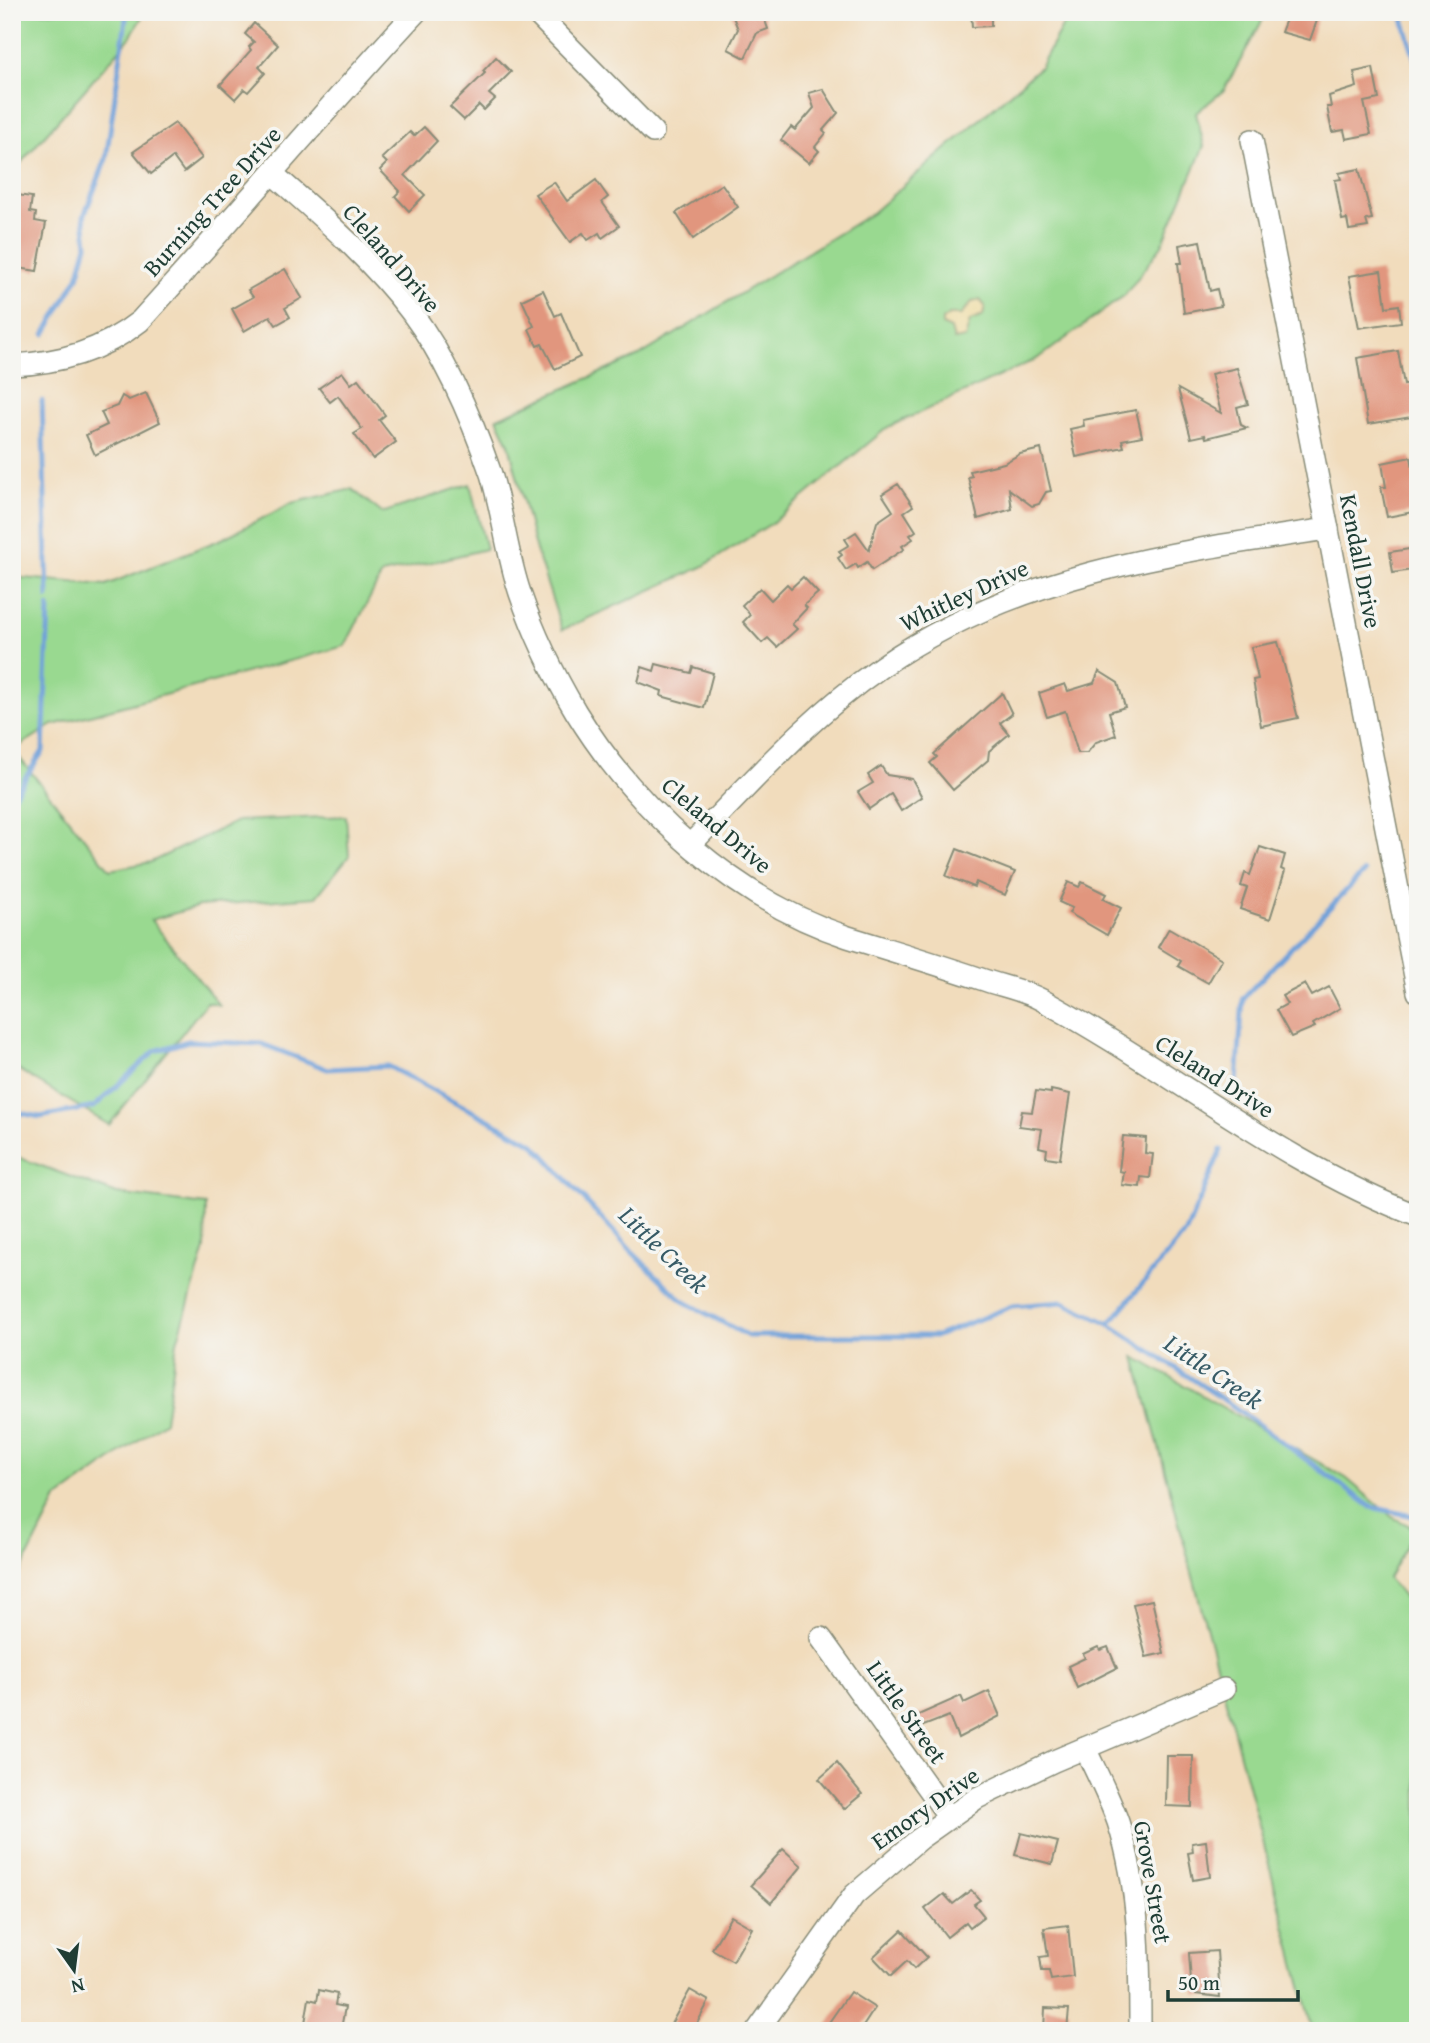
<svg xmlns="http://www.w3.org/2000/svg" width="1430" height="2043" font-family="'Gentium Book Plus',serif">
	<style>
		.green { fill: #99d990; stroke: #5c8b62; stroke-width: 2 }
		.sand { fill: #eeda9e; stroke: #868c69; stroke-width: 2 }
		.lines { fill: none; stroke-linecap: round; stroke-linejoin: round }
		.stream { stroke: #70a0d9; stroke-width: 5 }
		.building { fill: #e1967e }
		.street-casing { stroke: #888c78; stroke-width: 24 }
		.street { stroke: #fff; stroke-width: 21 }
		.labels { text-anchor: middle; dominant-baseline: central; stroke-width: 7; stroke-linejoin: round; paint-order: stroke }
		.street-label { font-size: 24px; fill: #1f3d34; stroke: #f6f6f2 }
		.water-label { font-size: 26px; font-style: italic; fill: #375b66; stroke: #f6f6f2 }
	</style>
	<rect width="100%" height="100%" fill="#f6f6f2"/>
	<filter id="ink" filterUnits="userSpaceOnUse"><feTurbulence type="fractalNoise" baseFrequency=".0143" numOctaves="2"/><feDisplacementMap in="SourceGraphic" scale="14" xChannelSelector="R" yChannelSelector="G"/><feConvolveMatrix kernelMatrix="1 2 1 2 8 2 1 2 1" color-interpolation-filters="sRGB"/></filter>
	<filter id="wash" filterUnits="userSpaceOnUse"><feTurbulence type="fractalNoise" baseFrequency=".00686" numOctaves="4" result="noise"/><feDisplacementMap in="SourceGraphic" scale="28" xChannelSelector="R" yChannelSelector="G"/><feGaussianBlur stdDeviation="1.57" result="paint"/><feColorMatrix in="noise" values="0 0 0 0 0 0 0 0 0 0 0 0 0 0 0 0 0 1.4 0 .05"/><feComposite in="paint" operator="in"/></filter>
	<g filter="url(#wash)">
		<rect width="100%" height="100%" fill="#f1dcbc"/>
		<g class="green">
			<path d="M12 12H145L129 39 12 173Z"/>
			<path d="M1070 12H1267L1224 90 1196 113 1204 146 1162 245 1125 295 1039 358 888 427 772 523 702 567 562 630 534 544 509 444 497 418 639 356 872 213 1040 67Z"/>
			<path d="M470 484 486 549 382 574 345 646 53 725 13 750 110 870 151 862 237 821 346 816 349 856 316 897 200 906 151 920 219 1005 207 1002 109 1125 12 1066V577L106 585 222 539 292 503 352 489 382 513Z"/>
			<path d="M12 1155 117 1194 206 1205 205 1249 177 1342 165 1421 57 1499 12 1589Z"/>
			<path d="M1135 1357 1346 1478 1392 1517 1416 1529 1388 1578 1418 1616V2031H1313Z"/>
		</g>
		<path class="sand" d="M980 300 985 306 983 316 970 321 965 338 954 340 951 329 942 325V320L949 315H961L972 302Z"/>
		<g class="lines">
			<g class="stream">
				<path d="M1401 12 1418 69"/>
				<path d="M45 334 78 277 87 245 84 216 106 159 127 12"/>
				<path d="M42 401 48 597"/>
				<path d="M12 798 43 751 49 607"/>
				<path d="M1415 834 1418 831"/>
				<path d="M1236 1095 1243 998 1364 872"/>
				<path d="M12 1111 40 1117 94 1107 155 1051 188 1041 262 1044 327 1069 388 1066 534 1144 632 1252 683 1301 748 1336H937L1012 1306 1063 1302 1109 1324 1233 1406 1371 1507 1418 1517"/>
				<path d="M1109 1324 1186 1232 1221 1150"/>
				<path d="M12 2029 13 2031"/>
			</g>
		</g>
		<g id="blocks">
			<g class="building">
				<path d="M731 12H762L768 29 757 33 745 58 728 49 738 29Z"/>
				<path d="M971 12H991V26L972 27Z"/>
				<path d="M1289 12H1320L1310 40 1281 32Z"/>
				<path d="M254 23 278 45 259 67 265 73 248 92 244 89 235 99 220 85 251 50 249 47 254 42 245 34Z"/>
				<path d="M496 57 511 72 489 94 495 99 484 110 479 105 464 120 450 107 485 73 483 71Z"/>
				<path d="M1373 68 1379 99 1364 102 1371 134 1346 139 1344 130 1332 132 1327 107H1331L1329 96 1357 87 1354 72Z"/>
				<path d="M823 89 838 113 823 130 826 133 815 147 819 151 809 163 781 140 791 127 795 130 814 108 809 93Z"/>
				<path d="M175 123 202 158 184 172 173 157 151 174 133 152Z"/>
				<path d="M424 127 437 141 405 175 425 195 409 211 395 196 400 191 380 170 387 163 382 158 410 132 414 136Z"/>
				<path d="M1359 169 1372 219 1366 220 1368 227 1349 230 1347 219 1342 220 1335 180 1341 179 1339 173Z"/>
				<path d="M596 180 608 197 602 202 619 226 602 238 599 233 588 240 583 233 570 242 535 194 554 182 567 201Z"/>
				<path d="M722 184 738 207 693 239 676 213Z"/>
				<path d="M17 195 32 197 30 212 36 213 35 221 46 223 37 271 12 267V211Z"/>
				<path d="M1200 241 1210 291 1217 289 1221 306 1184 313 1178 263H1182L1179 245Z"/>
				<path d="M285 269 302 298 285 308 290 317 276 325 270 316 244 331 232 309 253 297 248 290Z"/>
				<path d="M1381 271 1386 307 1399 305 1401 322 1359 328 1349 276Z"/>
				<path d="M543 290 555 316 561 313 580 357 555 369 542 344 537 346 529 329 534 326 522 300Z"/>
				<path d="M1398 351 1404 385 1418 383V416L1368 424 1357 358Z"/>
				<path d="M1237 368 1248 404 1237 407 1241 425 1247 428 1206 438 1205 435 1191 438 1178 389 1221 413 1211 374Z"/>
				<path d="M342 372 351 384 358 379 385 415 379 420 396 442 373 459 354 434 362 429 338 396 330 402 319 388Z"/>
				<path d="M146 393 160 422 95 455 86 435 107 425 101 412 117 406 122 396 129 400Z"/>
				<path d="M1136 410 1142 436 1122 440 1124 447 1076 457 1070 429 1084 426 1083 420Z"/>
				<path d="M1041 449 1051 491 1046 492 1039 504 1032 506 1009 489 1012 509 978 519 968 477 972 476 970 471 1004 463 1020 454Z"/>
				<path d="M1411 457 1414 473 1418 472V511L1387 517 1381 487H1386L1382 463Z"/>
				<path d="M898 484 913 506 904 512 916 531 910 535 913 539 902 546 904 549 872 570 867 562 858 568 856 564 846 570 838 558 842 555 839 551 849 545 845 539 856 532 869 550 877 522 893 511 882 494Z"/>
				<path d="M1416 548 1418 569 1393 573 1390 552Z"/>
				<path d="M803 577 818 593 804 605 807 608 792 624 797 629 777 647 768 638 762 643 743 622 750 615 742 605 760 588 771 600 787 584 791 588Z"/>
				<path d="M1278 642 1298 718 1261 726 1253 680 1258 679 1251 647Z"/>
				<path d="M656 664 691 673 693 667 713 673 704 708 661 696 662 691 638 682 642 667 654 671Z"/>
				<path d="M1099 671 1118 683 1125 707 1109 712 1116 735 1096 742 1087 753H1078L1065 711 1047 717 1039 693 1065 684 1068 691 1094 683Z"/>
				<path d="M1002 693 1012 714 1000 723 1009 734 989 751 988 760 953 790 930 763 937 757 934 754Z"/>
				<path d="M881 766 887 775 912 779 922 797 901 811 891 794 869 809 858 792 873 783 868 775Z"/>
				<path d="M1260 847 1285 855 1281 869 1285 871 1270 919 1240 909 1247 888 1241 886 1245 873 1250 875Z"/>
				<path d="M957 849 1015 872 1005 895 976 882 974 887 946 876Z"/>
				<path d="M1068 882 1079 887 1082 882 1106 894 1103 899 1121 908 1107 935 1069 913 1072 908 1059 902Z"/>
				<path d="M1169 928 1222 959 1208 983 1178 966 1181 961 1158 947Z"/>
				<path d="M1305 984 1312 996 1329 987 1340 1008 1313 1024 1315 1027 1291 1037 1276 1010 1287 1004 1282 996Z"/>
				<path d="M1051 1090 1070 1094 1060 1159 1046 1157 1047 1149 1039 1147 1042 1129 1019 1126 1022 1111 1032 1112 1036 1091 1051 1093Z"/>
				<path d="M1123 1136 1146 1138 1145 1153 1153 1154 1150 1178 1141 1177 1140 1187 1122 1185 1124 1172 1119 1171Z"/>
				<path d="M1152 1600 1164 1653 1146 1657 1133 1604Z"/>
				<path d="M1098 1647 1100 1650 1108 1647 1117 1668 1077 1688 1068 1666 1085 1658 1083 1654Z"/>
				<path d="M989 1691 1000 1716 958 1738 949 1716 921 1727 916 1716 961 1696 964 1703Z"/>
				<path d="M1167 1756H1193L1192 1807 1166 1806Z"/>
				<path d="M837 1763 862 1794 844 1809 819 1779Z"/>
				<path d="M1021 1833 1058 1842 1052 1864 1015 1855Z"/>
				<path d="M1206 1841 1210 1877 1193 1880 1188 1853 1193 1852 1192 1843Z"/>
				<path d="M783 1849 802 1866 771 1903 751 1885Z"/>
				<path d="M971 1890 980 1900 974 1904 984 1916 970 1927 966 1922 947 1937 925 1909 944 1894 953 1904Z"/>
				<path d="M731 1916 752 1928 733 1961 712 1949Z"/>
				<path d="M1068 1925 1073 1977 1051 1980 1049 1971H1042L1040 1957 1048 1956 1044 1928Z"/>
				<path d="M902 1930 927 1957 914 1969 907 1961 891 1976 873 1957Z"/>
				<path d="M1217 1951 1220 1997 1196 1994 1195 1982H1191L1189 1953Z"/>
				<path d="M319 1990 337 1994 335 2005 345 2007 341 2029 305 2023 309 1999 317 2001Z"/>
				<path d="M690 1990 709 2001 693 2031H683L671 2024Z"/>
				<path d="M850 1992 875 2008 860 2031H823Z"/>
				<path d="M1045 2008 1069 2009 1067 2031H1044Z"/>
			</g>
		</g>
	</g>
	<g filter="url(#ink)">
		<use href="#blocks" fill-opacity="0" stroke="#888c78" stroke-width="2"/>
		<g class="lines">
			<g class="street-casing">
				<g id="street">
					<path d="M535 12 653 132"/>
					<path d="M1252 140 1418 992"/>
					<path d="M273 174C322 217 373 261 412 313 447 360 472 419 491 474 503 513 507 555 520 593 534 634 554 675 576 712 636 810 737 901 848 937 893 951 937 964 981 979 1001 986 1024 990 1042 1000 1169 1069 1282 1164 1418 1216"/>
					<path d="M12 365C60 363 102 351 140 321 233 219 322 113 416 12"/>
					<path d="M691 844C752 782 809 717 881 667 1014 574 1171 552 1328 529"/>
					<path d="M821 1638 949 1817"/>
					<path d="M1085 1748C1096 1772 1109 1797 1118 1822 1140 1889 1140 1961 1140 2031"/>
					<path d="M757 2031 854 1895 919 1839 977 1798 1054 1761 1224 1689"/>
				</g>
			</g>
			<use href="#street" class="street"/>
		</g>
	</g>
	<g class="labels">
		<g class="street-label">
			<text transform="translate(212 201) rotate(-48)">Burning Tree Drive</text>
			<text transform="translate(392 258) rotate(49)">Cleland Drive</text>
			<text transform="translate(1361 561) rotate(79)">Kendall Drive</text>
			<text transform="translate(964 595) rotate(-25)">Whitley Drive</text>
			<text transform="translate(717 825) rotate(40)">Cleland Drive</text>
			<text transform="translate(1215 1076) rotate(32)">Cleland Drive</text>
			<text transform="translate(907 1712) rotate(55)">Little Street</text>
			<text transform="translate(925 1808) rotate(-35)">Emory Drive</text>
			<text transform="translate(1153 1882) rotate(80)">Grove Street</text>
		</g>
		<g class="water-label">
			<text transform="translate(664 1249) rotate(44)">Little Creek</text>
			<text transform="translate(1214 1371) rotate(34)">Little Creek</text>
		</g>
	</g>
	<rect width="1430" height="2043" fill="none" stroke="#f6f6f2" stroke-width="42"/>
	<g transform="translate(74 1970) rotate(166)" stroke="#f6f6f2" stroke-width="5" paint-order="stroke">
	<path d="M0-5L12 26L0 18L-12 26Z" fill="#1f3d34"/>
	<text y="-10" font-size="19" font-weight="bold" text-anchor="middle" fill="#1f3d34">N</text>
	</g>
	<path d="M1168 1990v10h130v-10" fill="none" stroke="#1f3d34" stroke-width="3.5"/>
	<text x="1178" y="1990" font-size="21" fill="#1f3d34" stroke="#f6f6f2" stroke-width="5" paint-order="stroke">50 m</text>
</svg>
